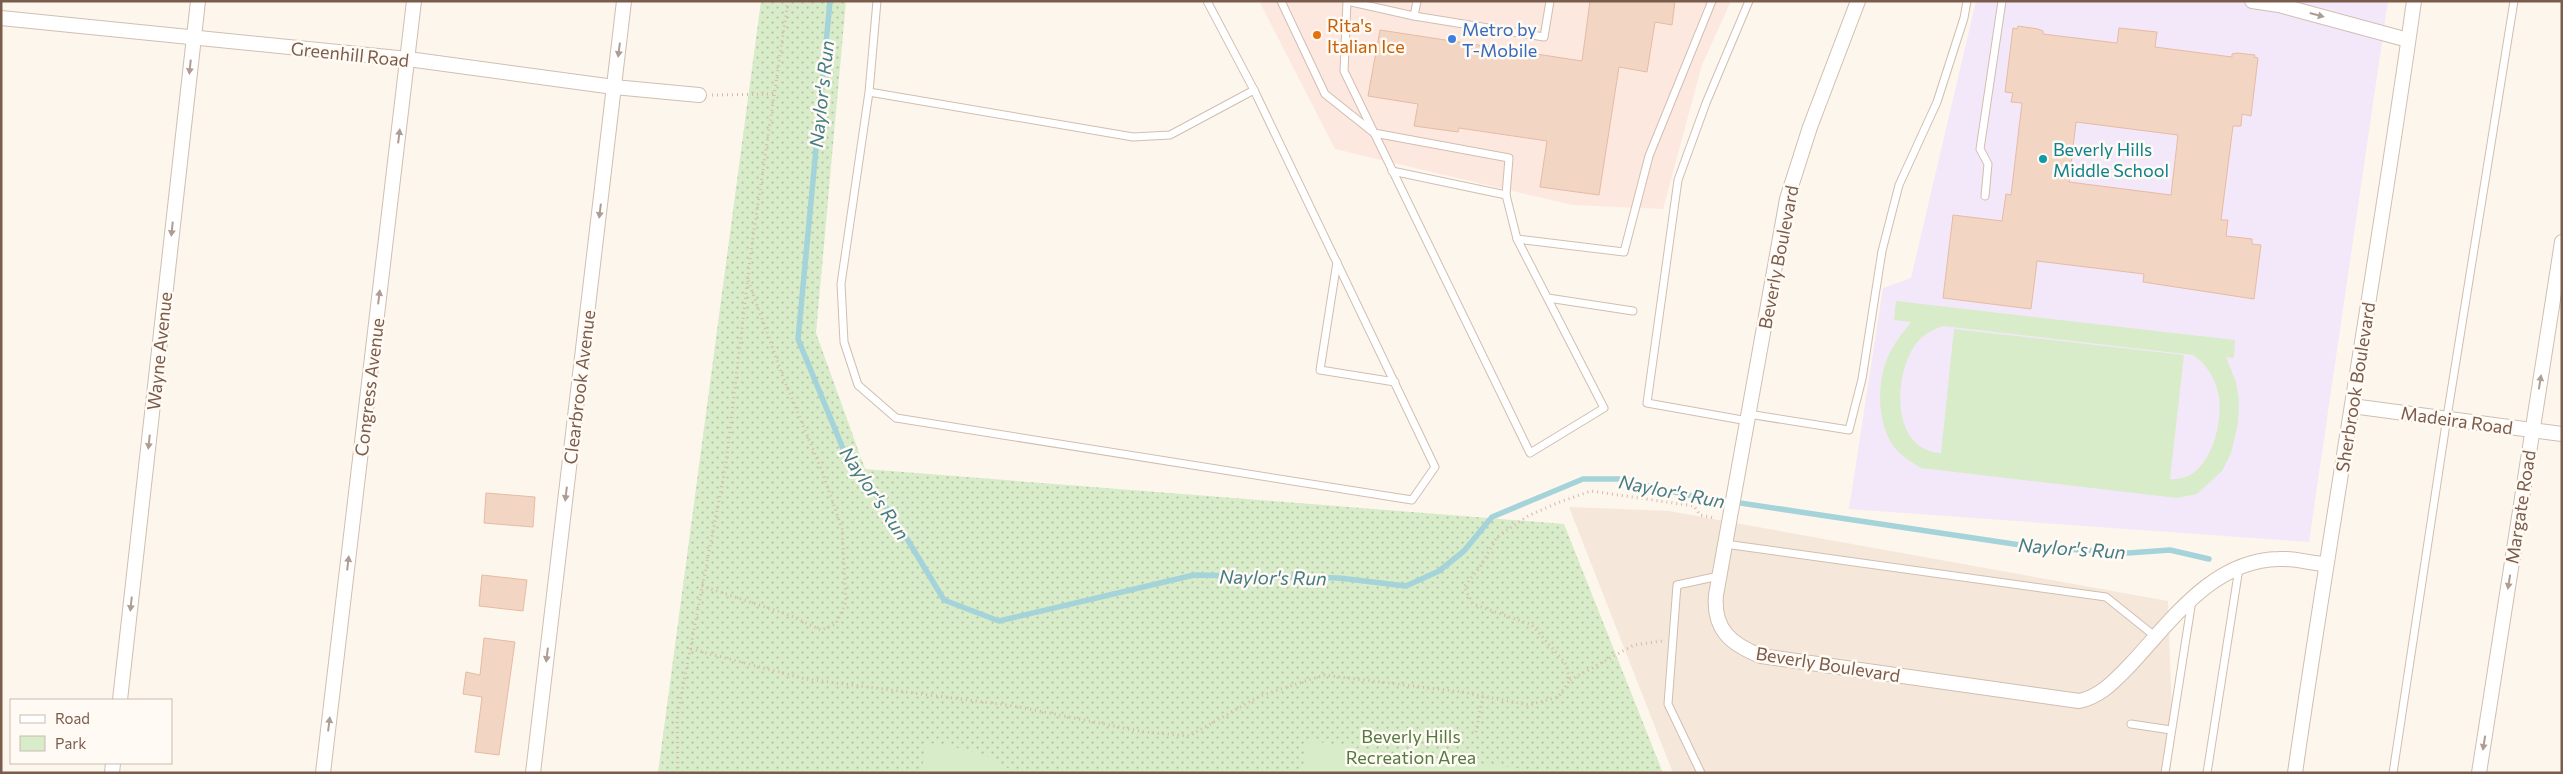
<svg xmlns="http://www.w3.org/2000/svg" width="2563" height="774" font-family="Commissioner,sans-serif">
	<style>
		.residential { fill: #f5e8da }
		.commercial { fill: #fde8e0 }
		.education { fill: #f3e8fa }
		.green { fill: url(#green-dots) }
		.pitch { fill: #d8ecc9; fill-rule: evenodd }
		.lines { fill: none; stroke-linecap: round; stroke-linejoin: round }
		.stream { stroke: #a5d3da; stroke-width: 5.5 }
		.building { fill: #f3d5c3; stroke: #e6bba3; fill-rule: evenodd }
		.lane-casing { stroke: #d1beb0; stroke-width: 9 }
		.street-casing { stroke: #d1beb0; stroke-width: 16 }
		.path { stroke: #d9b8a5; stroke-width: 3; stroke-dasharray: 1 4; stroke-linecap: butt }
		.lane { stroke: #fff; stroke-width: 7 }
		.street { stroke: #fff; stroke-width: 14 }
		.oneway { fill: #af9d94 }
		.food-dot { fill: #e8710a; stroke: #fffaf3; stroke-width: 2 }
		.shop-dot { fill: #3f7fe0; stroke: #fffaf3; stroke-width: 2 }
		.culture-dot { fill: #0f9aa8; stroke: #fffaf3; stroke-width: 2 }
		.labels { text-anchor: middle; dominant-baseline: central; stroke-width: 5; stroke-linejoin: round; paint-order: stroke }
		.food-label { font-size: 18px; fill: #c56008; stroke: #fffaf3; text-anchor: start }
		.shop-label { font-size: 18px; fill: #366cbe; stroke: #fffaf3; text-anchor: start }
		.street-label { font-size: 18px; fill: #7a5c4d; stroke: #fffaf3 }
		.culture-label { font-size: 18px; fill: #0d838f; stroke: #fffaf3; text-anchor: start }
		.park-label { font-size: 18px; fill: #537a41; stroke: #fffaf3 }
		.water-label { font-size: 19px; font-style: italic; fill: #437c86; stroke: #fffaf3 }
	</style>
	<defs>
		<pattern id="green-dots" width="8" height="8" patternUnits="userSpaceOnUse" patternTransform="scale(1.25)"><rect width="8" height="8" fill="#d8ecc9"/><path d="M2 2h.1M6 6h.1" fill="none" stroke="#b4c2a5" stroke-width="1.8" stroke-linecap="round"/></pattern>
	</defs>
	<rect width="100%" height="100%" fill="#fdf6ec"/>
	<path class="residential" d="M1569 507 1669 511 2168 601 2173 747 2170 773H1673Z"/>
	<path class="commercial" d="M1259 1H1731L1702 65 1663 209 1572 205 1335 149Z"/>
	<path class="education" d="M1976 1H2388L2309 542 1849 509 1883 288 1911 278Z"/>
	<path class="green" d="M761 1H846L816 333 865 469 1564 524 1663 773H658Z"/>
	<g class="pitch">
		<path d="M1896 301 2235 340 2234 358 2226 357 2236 382 2239 400 2238 424 2231 453 2222 471 2197 494 2177 498 1921 468C1911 462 1901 456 1894 447 1878 426 1877 388 1885 365 1890 348 1901 335 1911 322L1894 320ZM1943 326 2193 355C2206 364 2214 376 2218 392 2225 421 2210 483 2170 479L2184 355 1954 329 1941 453C1891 451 1893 376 1915 345 1922 335 1932 330 1943 326Z"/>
		<path d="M1307 740 1399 755V753L1554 773H1302Z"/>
		<path d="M925 742C955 748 990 750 1013 773H922Z"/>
	</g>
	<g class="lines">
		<path class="stream" d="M830 1 798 339 846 456 895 519 944 600 999 621 1194 575 1339 578 1406 586 1439 571 1464 551 1492 517 1583 479H1620L1687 495 2034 547 2128 553 2170 550 2209 559"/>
	</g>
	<g class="building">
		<path d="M1590 1H1675L1672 25 1655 22 1647 72 1619 67 1599 195 1540 187 1547 141 1459 128 1458 132 1414 126 1418 104 1368 96 1380 30 1582 61Z"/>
		<path d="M2018 26 2038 29 2043 31V34L2117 43 2119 28 2157 32 2155 47 2232 57V54L2237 53 2255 55 2254 57 2258 58 2251 116 2242 114 2241 126H2233L2221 220H2228L2226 236 2252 239V244L2261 245 2254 299 2143 282 2144 274 2037 261 2031 309 1943 298 1953 215 2002 221 2006 194 2011 195 2022 103 2011 102 2013 93 2005 92 2013 28 2017 29ZM2076 122 2178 135 2171 195 2069 182Z"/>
		<path d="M486 493 535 497 533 527 484 523Z"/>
		<path d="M482 575 527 580 523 611 479 606Z"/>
		<path d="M484 638 515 642 499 755 475 752 482 697 463 694 466 672 480 675Z"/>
	</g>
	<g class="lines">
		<g class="lane-casing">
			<g id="lane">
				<path d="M1207 1 1254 90"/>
				<path d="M1281 1 1325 94 1374 133 1509 158 1506 195 1392 171"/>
				<path d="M1347 1 1344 71 1530 453 1604 408 1517 239 1624 252 1649 156 1712 1"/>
				<path d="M1347 1 1414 16 1417 1"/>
				<path d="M1414 16 1544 37 1550 1"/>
				<path d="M869 92 1133 137 1170 135 1254 90 1435 467 1412 500 896 418 858 385 844 342 841 284 869 92 877 1"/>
				<path d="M1506 195 1517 239"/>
				<path d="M1985 196 1988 164 1980 149 2002 1"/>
				<path d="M1337 262 1320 370 1395 382"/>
				<path d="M1548 298 1633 311"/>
				<path d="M1748 414 1849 430 1862 379 1882 251 1899 185 1937 102 1964 18 1967 1"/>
				<path d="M1748 421 1647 403 1678 180 1706 103 1749 1"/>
				<path d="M1725 544 2106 597 2156 637"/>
				<path d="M2131 724 2171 730"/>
				<path d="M1701 773 1668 704 1677 585 1719 576"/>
				<path d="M2165 773 2192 600"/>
				<path d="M2207 773 2239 568"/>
				<path d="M2393 773 2447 417 2514 1"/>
			</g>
		</g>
		<g class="street-casing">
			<g id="street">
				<path d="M1858 1 1810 127 1787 199 1716 595C1713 629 1730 644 1761 656L2079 701C2102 696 2115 680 2131 664 2172 620 2213 560 2279 559 2294 558 2310 563 2325 564"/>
				<path d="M2252 1 2279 5 2408 40"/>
				<path d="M1 18 408 59 614 87 699 95"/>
				<path d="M2352 406 2562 434"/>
				<path d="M120 700 198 1"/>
				<path d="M112 773 113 763"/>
				<path d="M323 773 414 1"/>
				<path d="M533 773 624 1"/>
				<path d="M2295 773C2332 515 2378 259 2414 1"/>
				<path d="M2479 773 2562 242"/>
			</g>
		</g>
		<g class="path">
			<path d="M712 95 774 94"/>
			<path d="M702 586 789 615 821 630 836 624 846 602 842 529 822 471 783 377 748 280"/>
			<path d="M691 649 806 679 1014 706 1144 732 1189 736 1260 696 1324 675 1462 692 1529 705 1558 697 1570 680 1566 664 1532 625 1473 604 1464 587 1480 567 1497 537 1528 516 1557 503 1591 491 1694 506 1700 515 1715 518"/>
			<path d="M1570 680 1634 645 1662 641"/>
			<path d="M1476 732 1483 696"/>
			<path d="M678 773 677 717 726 464 751 251 788 1"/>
		</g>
		<use href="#lane" class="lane"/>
		<use href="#street" class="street"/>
	</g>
	<defs><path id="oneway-solid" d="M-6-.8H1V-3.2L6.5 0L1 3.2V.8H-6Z" transform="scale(1.25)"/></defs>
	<g class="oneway">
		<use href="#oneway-solid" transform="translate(2317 15) rotate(15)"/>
		<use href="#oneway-solid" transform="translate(619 50) rotate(97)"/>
		<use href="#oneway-solid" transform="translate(190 67) rotate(96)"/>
		<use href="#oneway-solid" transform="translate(399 136) rotate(-83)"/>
		<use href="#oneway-solid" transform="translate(600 211) rotate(97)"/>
		<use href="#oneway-solid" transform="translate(172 229) rotate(96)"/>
		<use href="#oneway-solid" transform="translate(379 297) rotate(-83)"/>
		<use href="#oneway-solid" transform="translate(2540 382) rotate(-81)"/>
		<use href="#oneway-solid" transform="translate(149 442) rotate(96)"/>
		<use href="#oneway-solid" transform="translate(566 494) rotate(97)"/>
		<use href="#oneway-solid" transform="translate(348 563) rotate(-83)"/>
		<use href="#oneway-solid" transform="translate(2509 582) rotate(99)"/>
		<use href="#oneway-solid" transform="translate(131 604) rotate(96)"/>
		<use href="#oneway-solid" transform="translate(547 655) rotate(97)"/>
		<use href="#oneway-solid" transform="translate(329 724) rotate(-83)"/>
		<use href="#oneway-solid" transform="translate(2484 743) rotate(99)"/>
	</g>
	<circle class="food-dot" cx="1317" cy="35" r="5"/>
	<circle class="shop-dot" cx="1452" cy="39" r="5"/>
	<circle class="culture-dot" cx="2043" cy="159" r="5"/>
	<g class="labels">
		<g class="food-label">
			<text x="1327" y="25">Rita's<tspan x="1327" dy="21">Italian Ice</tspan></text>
		</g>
		<g class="shop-label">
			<text x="1462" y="29">Metro by<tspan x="1462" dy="21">T-Mobile</tspan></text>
		</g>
		<g class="street-label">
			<text transform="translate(350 54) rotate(6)">Greenhill Road</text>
			<text transform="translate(1778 257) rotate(-79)">Beverly Boulevard</text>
			<text transform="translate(159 351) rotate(-84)">Wayne Avenue</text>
			<text transform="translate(369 387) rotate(-83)">Congress Avenue</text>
			<text transform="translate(579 387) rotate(-83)">Clearbrook Avenue</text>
			<text transform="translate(2355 387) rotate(-81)">Sherbrook Boulevard</text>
			<text transform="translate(2457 420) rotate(8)">Madeira Road</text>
			<text transform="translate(2520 507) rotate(-81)">Margate Road</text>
			<text transform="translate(1828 664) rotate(9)">Beverly Boulevard</text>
		</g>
		<g class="culture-label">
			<text x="2053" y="149">Beverly Hills<tspan x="2053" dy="21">Middle School</tspan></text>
		</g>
		<g class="park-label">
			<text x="1411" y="736">Beverly Hills<tspan x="1411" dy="21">Recreation Area</tspan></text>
		</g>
		<g class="water-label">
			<text transform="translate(821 94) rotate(-84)">Naylor's Run</text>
			<text transform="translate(1672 491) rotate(11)">Naylor's Run</text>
			<text transform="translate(875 493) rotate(56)">Naylor's Run</text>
			<text transform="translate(2072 548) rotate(4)">Naylor's Run</text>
			<text transform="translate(1273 577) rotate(1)">Naylor's Run</text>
		</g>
	</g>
	<rect width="2563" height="774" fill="none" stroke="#7a5c4d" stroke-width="5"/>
	<rect x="10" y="699" width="162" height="65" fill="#fffaf3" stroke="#cabbb1"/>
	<rect x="20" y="715" width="25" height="8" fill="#ffffff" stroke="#cabbb1"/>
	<text x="55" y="724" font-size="15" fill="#7a5c4d">Road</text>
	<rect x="20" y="736" width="25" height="15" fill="#d8ecc9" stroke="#cabbb1"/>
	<text x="55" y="749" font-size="15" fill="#7a5c4d">Park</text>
</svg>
